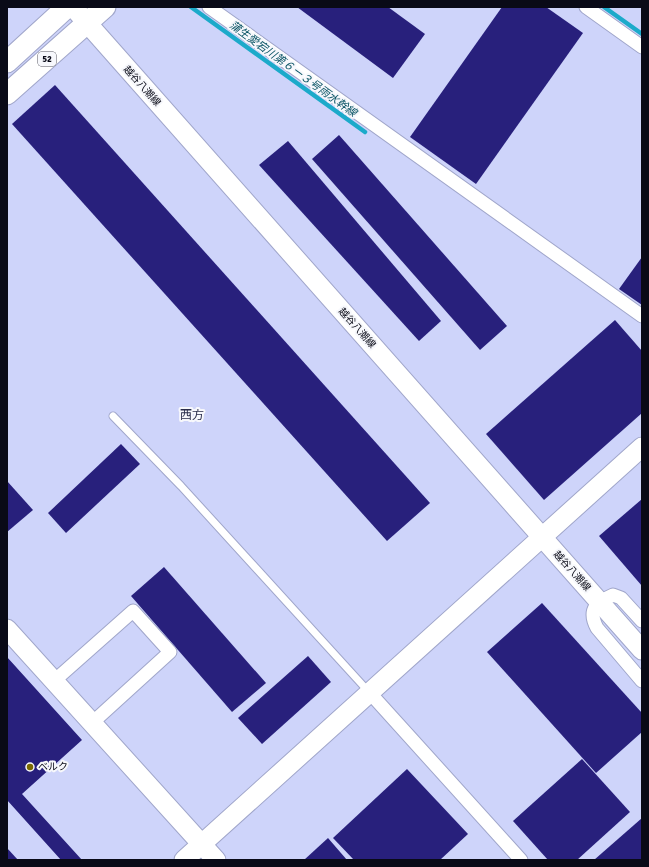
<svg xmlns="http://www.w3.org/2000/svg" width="649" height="867" font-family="Signika,'Noto Sans JP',sans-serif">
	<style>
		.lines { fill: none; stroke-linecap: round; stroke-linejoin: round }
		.stream { stroke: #1caaca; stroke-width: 4.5 }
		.building { fill: #28207c }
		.lane-casing { stroke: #a0a6ca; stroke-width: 9 }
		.street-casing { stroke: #a0a6ca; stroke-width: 15 }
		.secondary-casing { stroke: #a0a6ca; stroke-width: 21 }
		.primary-casing { stroke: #a0a6ca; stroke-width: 23 }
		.lane { stroke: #fff; stroke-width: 7 }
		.street { stroke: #fff; stroke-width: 13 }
		.secondary { stroke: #fff; stroke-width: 19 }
		.primary { stroke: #fff; stroke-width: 21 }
		.poi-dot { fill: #7a6900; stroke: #f7f8fc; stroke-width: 1.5 }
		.labels { text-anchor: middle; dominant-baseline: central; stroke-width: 4; stroke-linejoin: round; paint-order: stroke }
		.shield { fill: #f7f8fc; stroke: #50515c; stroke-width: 1 }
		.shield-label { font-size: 9px; font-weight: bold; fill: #090a17 }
		.street-label { font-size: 10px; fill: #090a17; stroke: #f7f8fc }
		.poi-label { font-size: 10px; fill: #090a17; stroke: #f7f8fc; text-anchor: start }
		.water-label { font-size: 11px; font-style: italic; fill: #0a5465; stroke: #f7f8fc }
		.quarter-label { font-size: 12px; fill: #2a2d4b; stroke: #f7f8fc }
	</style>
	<rect width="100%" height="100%" fill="#ced4fa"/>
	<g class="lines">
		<g class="stream">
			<path d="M191 7 365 132"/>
			<path d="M604 7 642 34"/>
		</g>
	</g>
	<g class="building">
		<path d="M297 7H388L425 34 393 78Z"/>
		<path d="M502 7H546L583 33 476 184 410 137Z"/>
		<path d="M55 85 430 503 387 541 12 124Z"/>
		<path d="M339 135 507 326 480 350 312 159Z"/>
		<path d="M288 141 441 321 419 341 259 165Z"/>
		<path d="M642 257V305L619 289Z"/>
		<path d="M615 320 642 351V413L544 500 486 434Z"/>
		<path d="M121 444 140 464 66 533 48 513Z"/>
		<path d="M7 481 33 510 7 532Z"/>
		<path d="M642 499V586L599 536Z"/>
		<path d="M164 567 266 683 232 712 131 596Z"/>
		<path d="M542 603 642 713V732L596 773 487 652Z"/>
		<path d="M308 656 331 682 262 744 238 718Z"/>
		<path d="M7 657 82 740 22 794 82 860H61L7 800Z"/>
		<path d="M582 759 630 812 577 860H548L513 821Z"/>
		<path d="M407 769 468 834 440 860H354L333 838Z"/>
		<path d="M642 818V860H594Z"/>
		<path d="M328 838 347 860H304Z"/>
		<path d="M7 848 18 860H7Z"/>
	</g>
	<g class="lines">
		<g class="lane-casing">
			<path id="lane" d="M113 416 181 486 368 691"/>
		</g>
		<g class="street-casing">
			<g id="street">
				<path d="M209 7 642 316"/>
				<path d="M586 7 642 47"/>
				<path d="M642 621 621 598 613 595C597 602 587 609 597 628L642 681"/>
				<path d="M54 681 133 611 170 652 92 723"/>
				<path d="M370 693 521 860"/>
			</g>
		</g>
		<g class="secondary-casing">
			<g id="secondary">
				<path d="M73 7 642 650"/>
				<path d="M7 629 216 860"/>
				<path d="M184 860 642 447"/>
			</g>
		</g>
		<g class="primary-casing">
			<g id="primary">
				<path d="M7 62 67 7"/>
				<path d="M7 94 105 7"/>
			</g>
		</g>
		<use href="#lane" class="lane"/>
		<use href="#street" class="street"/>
		<use href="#secondary" class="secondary"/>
		<use href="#primary" class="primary"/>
	</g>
	<circle class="poi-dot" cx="30" cy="767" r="4"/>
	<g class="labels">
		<rect class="shield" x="38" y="52" width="18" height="14" rx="3"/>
		<g class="shield-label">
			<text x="47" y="59">52</text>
		</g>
		<g class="street-label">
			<text transform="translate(142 86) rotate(48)">越谷八潮線</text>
			<text transform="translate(357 328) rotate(48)">越谷八潮線</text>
			<text transform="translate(572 571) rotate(48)">越谷八潮線</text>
		</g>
		<g class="poi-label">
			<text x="38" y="767">ベルク</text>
		</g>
		<g class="water-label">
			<text transform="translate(293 69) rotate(36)">蒲生愛宕川第６ー３号雨水幹線</text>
		</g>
		<g class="quarter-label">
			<text x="192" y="415">西方</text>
		</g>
	</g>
	<rect width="649" height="867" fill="none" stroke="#090a17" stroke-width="16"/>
</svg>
